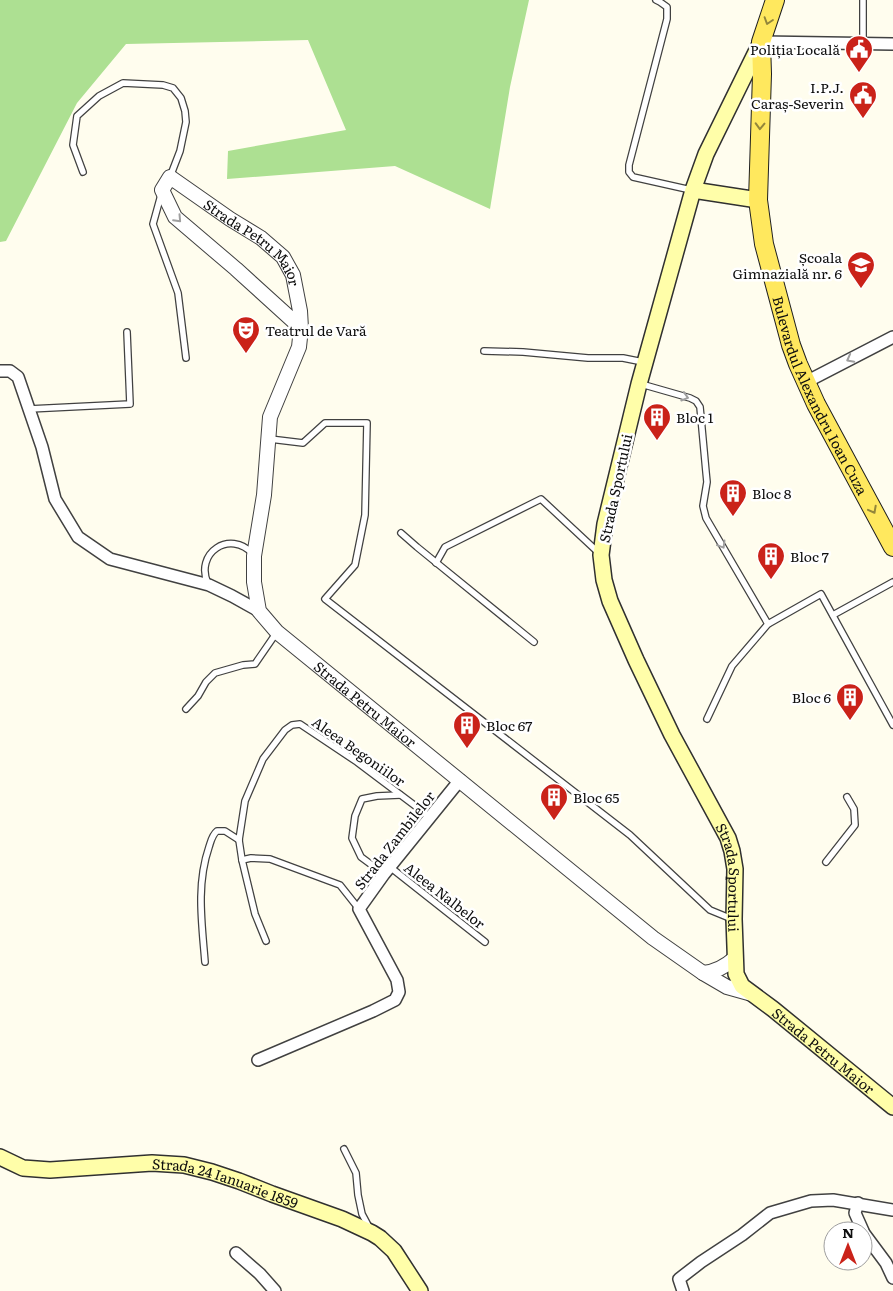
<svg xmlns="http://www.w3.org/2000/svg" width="893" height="1291" font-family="Literata,serif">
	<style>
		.forest { fill: #ade092 }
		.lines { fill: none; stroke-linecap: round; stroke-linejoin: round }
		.service-casing { stroke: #414141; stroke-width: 8 }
		.minor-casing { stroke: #414141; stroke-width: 14 }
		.tertiary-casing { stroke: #414141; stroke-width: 16 }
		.secondary-casing { stroke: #303030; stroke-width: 18 }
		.primary-casing { stroke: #1f1f1f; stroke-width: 20 }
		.service { stroke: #fff; stroke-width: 5.5 }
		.minor { stroke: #fff; stroke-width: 11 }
		.tertiary { stroke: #fff; stroke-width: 14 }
		.secondary { stroke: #fffea9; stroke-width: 15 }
		.primary { stroke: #ffe85e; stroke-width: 18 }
		.oneway { stroke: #93863a }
		.oneway2 { stroke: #9f9f9f }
		.labels { text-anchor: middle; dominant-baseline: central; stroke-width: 5; stroke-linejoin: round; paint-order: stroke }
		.poi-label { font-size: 14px; fill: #0e0e0e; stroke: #fff; text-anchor: start }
		.street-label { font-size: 14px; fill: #0e0e0e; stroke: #fff }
	</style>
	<rect width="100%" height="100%" fill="#fffdee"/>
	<path class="forest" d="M0 0H529L510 87 490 209 395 166 227 179 228 151 346 130 308 40 126 44 77 103 6 241 0 242Z"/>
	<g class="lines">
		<g class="service-casing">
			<g id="service">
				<path d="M656 0 660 2 667 7V19L629 165V172L633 177 691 190"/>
				<path d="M863 44V0"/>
				<path d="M83 172 73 145 77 116 99 96 123 83 163 85 173 88 181 98 185 111 186 122 180 151 170 177"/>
				<path d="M161 195 153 224 178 293 186 358"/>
				<path d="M484 351 523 352 588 358H623L643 362"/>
				<path d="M641 384 690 398 696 401 700 407 706 472 707 482 703 506 706 518 768 624"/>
				<path d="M29 409 130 404 127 332"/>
				<path d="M270 439 303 443 325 423H367L365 515 355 565 325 599 630 835 710 910 732 919"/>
				<path d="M401 533 417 547 534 642"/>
				<path d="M436 563 445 547 541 499 600 554"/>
				<path d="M208 584C194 553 230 529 253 554"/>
				<path d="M833 615 893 582"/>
				<path d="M186 709 198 696 206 682 215 673 243 665 255 664 277 632"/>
				<path d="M707 719 732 666 768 624 821 594 893 725"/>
				<path d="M242 860 251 858 270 859 340 885 359 909"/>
				<path d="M826 862 855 825 854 809 847 797"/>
				<path d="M390 867 485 942"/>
				<path d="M384 874 361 857 352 838 355 816 362 799 377 796 400 795"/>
				<path d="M266 941 255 914 242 860 239 840 245 801 263 759 285 730 292 725 300 724 357 762 430 817"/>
				<path d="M205 962C202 924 196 885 209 847 211 841 212 835 217 831H225L239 840"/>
				<path d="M344 1149 356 1173 358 1195 362 1214 370 1229"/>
			</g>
		</g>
		<g class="minor-casing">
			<g id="minor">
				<path d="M761 42 893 44"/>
				<path d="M0 371H10L18 377 42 447 55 499 78 537 110 559 209 585 232 596 259 611"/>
				<path d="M806 382 893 337"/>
				<path d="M258 1060 373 1011 395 1000 399 992 397 980 359 909 384 874 460 780"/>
				<path d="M858 1203 855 1213 863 1231"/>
				<path d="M863 1232 886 1263 893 1278"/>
				<path d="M236 1253 260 1274 275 1291"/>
				<path d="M683 1291 679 1279 701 1262 742 1235 770 1213 811 1201 833 1200 893 1210"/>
			</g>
		</g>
		<g class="tertiary-casing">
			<g id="tertiary">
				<path id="s1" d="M301 328 236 269 175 217 162 190 170 177 230 219 261 238 283 257 293 275 300 311 301 328 299 347 270 417 264 495 254 556V582L259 611 277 632 653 938 703 973 727 987 752 994"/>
				<path d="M703 973C716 972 725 967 735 958"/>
			</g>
		</g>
		<g class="secondary-casing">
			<g id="secondary">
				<path id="s2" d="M761 42 706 154 693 190 639 384 605 524 601 555 604 580 610 601 636 660 672 735 728 838 732 851 735 869 734 919 736 974 742 986 773 1009 893 1107"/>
				<path d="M693 190 758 200"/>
				<path id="s3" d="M0 1157 23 1168 50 1170 152 1163 184 1165 212 1172 239 1181 272 1194 342 1219 372 1233 380 1238 394 1251 420 1291"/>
			</g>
		</g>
		<g class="primary-casing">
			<g id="primary">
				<path id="s4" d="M775 0 761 42 762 74 758 200 764 244 791 345 798 364 816 404 893 547"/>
			</g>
		</g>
		<use href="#service" class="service"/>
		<use href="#minor" class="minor"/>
		<use href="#tertiary" class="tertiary"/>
		<use href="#secondary" class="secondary"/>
		<use href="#primary" class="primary"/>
	</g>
	<defs><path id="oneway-chevron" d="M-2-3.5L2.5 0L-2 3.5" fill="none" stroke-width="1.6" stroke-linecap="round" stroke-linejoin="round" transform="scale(1.25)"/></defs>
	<g class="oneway">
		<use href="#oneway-chevron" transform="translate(768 21) rotate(108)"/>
		<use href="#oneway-chevron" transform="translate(760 126) rotate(92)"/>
		<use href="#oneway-chevron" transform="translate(873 510) rotate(62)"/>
	</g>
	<g class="oneway2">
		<use href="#oneway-chevron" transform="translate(178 219) rotate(47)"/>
		<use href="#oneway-chevron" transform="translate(850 359) rotate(152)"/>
		<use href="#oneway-chevron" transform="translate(685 397) rotate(17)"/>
		<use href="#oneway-chevron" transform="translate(722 545) rotate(59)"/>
	</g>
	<defs>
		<g id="civic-pin" transform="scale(1.4375)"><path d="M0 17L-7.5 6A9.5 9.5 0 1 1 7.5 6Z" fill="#ca2219" stroke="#fff"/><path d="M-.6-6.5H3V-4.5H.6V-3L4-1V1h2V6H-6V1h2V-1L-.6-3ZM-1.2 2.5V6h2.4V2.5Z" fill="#fff"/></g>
		<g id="school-pin" transform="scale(1.4375)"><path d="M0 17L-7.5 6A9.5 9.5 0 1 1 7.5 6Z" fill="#ca2219" stroke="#fff"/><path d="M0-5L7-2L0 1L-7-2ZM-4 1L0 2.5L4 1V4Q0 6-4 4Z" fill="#fff"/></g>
		<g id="theatre-pin" transform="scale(1.4375)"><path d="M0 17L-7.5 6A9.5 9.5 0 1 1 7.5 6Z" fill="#ca2219" stroke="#fff"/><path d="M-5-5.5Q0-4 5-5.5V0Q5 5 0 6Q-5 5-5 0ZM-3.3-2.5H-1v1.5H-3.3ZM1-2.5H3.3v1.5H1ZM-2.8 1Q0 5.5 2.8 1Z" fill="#fff"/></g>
		<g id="building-pin" transform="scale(1.4375)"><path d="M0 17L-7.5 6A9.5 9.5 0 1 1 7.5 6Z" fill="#ca2219" stroke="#fff"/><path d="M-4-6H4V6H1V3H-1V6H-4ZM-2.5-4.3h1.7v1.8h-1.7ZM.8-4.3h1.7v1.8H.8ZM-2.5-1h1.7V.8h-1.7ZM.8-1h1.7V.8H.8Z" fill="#fff"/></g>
	</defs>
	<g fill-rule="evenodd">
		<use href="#civic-pin" x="859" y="49"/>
		<use href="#civic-pin" x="863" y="95"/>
		<use href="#school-pin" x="861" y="265"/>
		<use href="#theatre-pin" x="246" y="330"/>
		<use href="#building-pin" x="657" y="417"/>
		<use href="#building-pin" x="733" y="493"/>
		<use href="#building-pin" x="771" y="556"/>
		<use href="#building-pin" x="850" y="697"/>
		<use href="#building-pin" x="467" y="725"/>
		<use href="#building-pin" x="554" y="797"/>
	</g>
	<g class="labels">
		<g class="poi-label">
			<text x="840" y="49" text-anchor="end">Poliția Locală</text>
			<text x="844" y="87" text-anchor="end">I.P.J.<tspan x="844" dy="16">Caraș-Severin</tspan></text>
			<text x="842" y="257" text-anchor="end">Școala<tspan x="842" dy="16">Gimnazială nr. 6</tspan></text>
			<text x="265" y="330">Teatrul de Vară</text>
			<text x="676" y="417">Bloc 1</text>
			<text x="752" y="493">Bloc 8</text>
			<text x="790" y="556">Bloc 7</text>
			<text x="831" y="697" text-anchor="end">Bloc 6</text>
			<text x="486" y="725">Bloc 67</text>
			<text x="573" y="797">Bloc 65</text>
		</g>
		<g class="street-label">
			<text stroke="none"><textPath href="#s1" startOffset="320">Strada Petru Maior</textPath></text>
			<text stroke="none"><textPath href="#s4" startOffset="409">Bulevardul Alexandru Ioan Cuza</textPath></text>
			<text transform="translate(615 488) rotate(-78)">Strada Sportului</text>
			<text stroke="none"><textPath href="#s1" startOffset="858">Strada Petru Maior</textPath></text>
			<text transform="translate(359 751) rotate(35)">Aleea Begoniilor</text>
			<text transform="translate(394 840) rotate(-52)">Strada Zambilelor</text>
			<text stroke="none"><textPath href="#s2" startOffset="891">Strada Sportului</textPath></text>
			<text transform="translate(445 895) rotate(38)">Aleea Nalbelor</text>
			<text stroke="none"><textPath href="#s2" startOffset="1106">Strada Petru Maior</textPath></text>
			<text stroke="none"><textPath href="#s3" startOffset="231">Strada 24 Ianuarie 1859</textPath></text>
		</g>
	</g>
	<g transform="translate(848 1246)"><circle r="24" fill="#ffffff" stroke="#9f9f9f"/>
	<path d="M0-4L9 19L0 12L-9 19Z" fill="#ca2219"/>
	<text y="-8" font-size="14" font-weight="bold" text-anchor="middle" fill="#0e0e0e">N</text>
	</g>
</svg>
